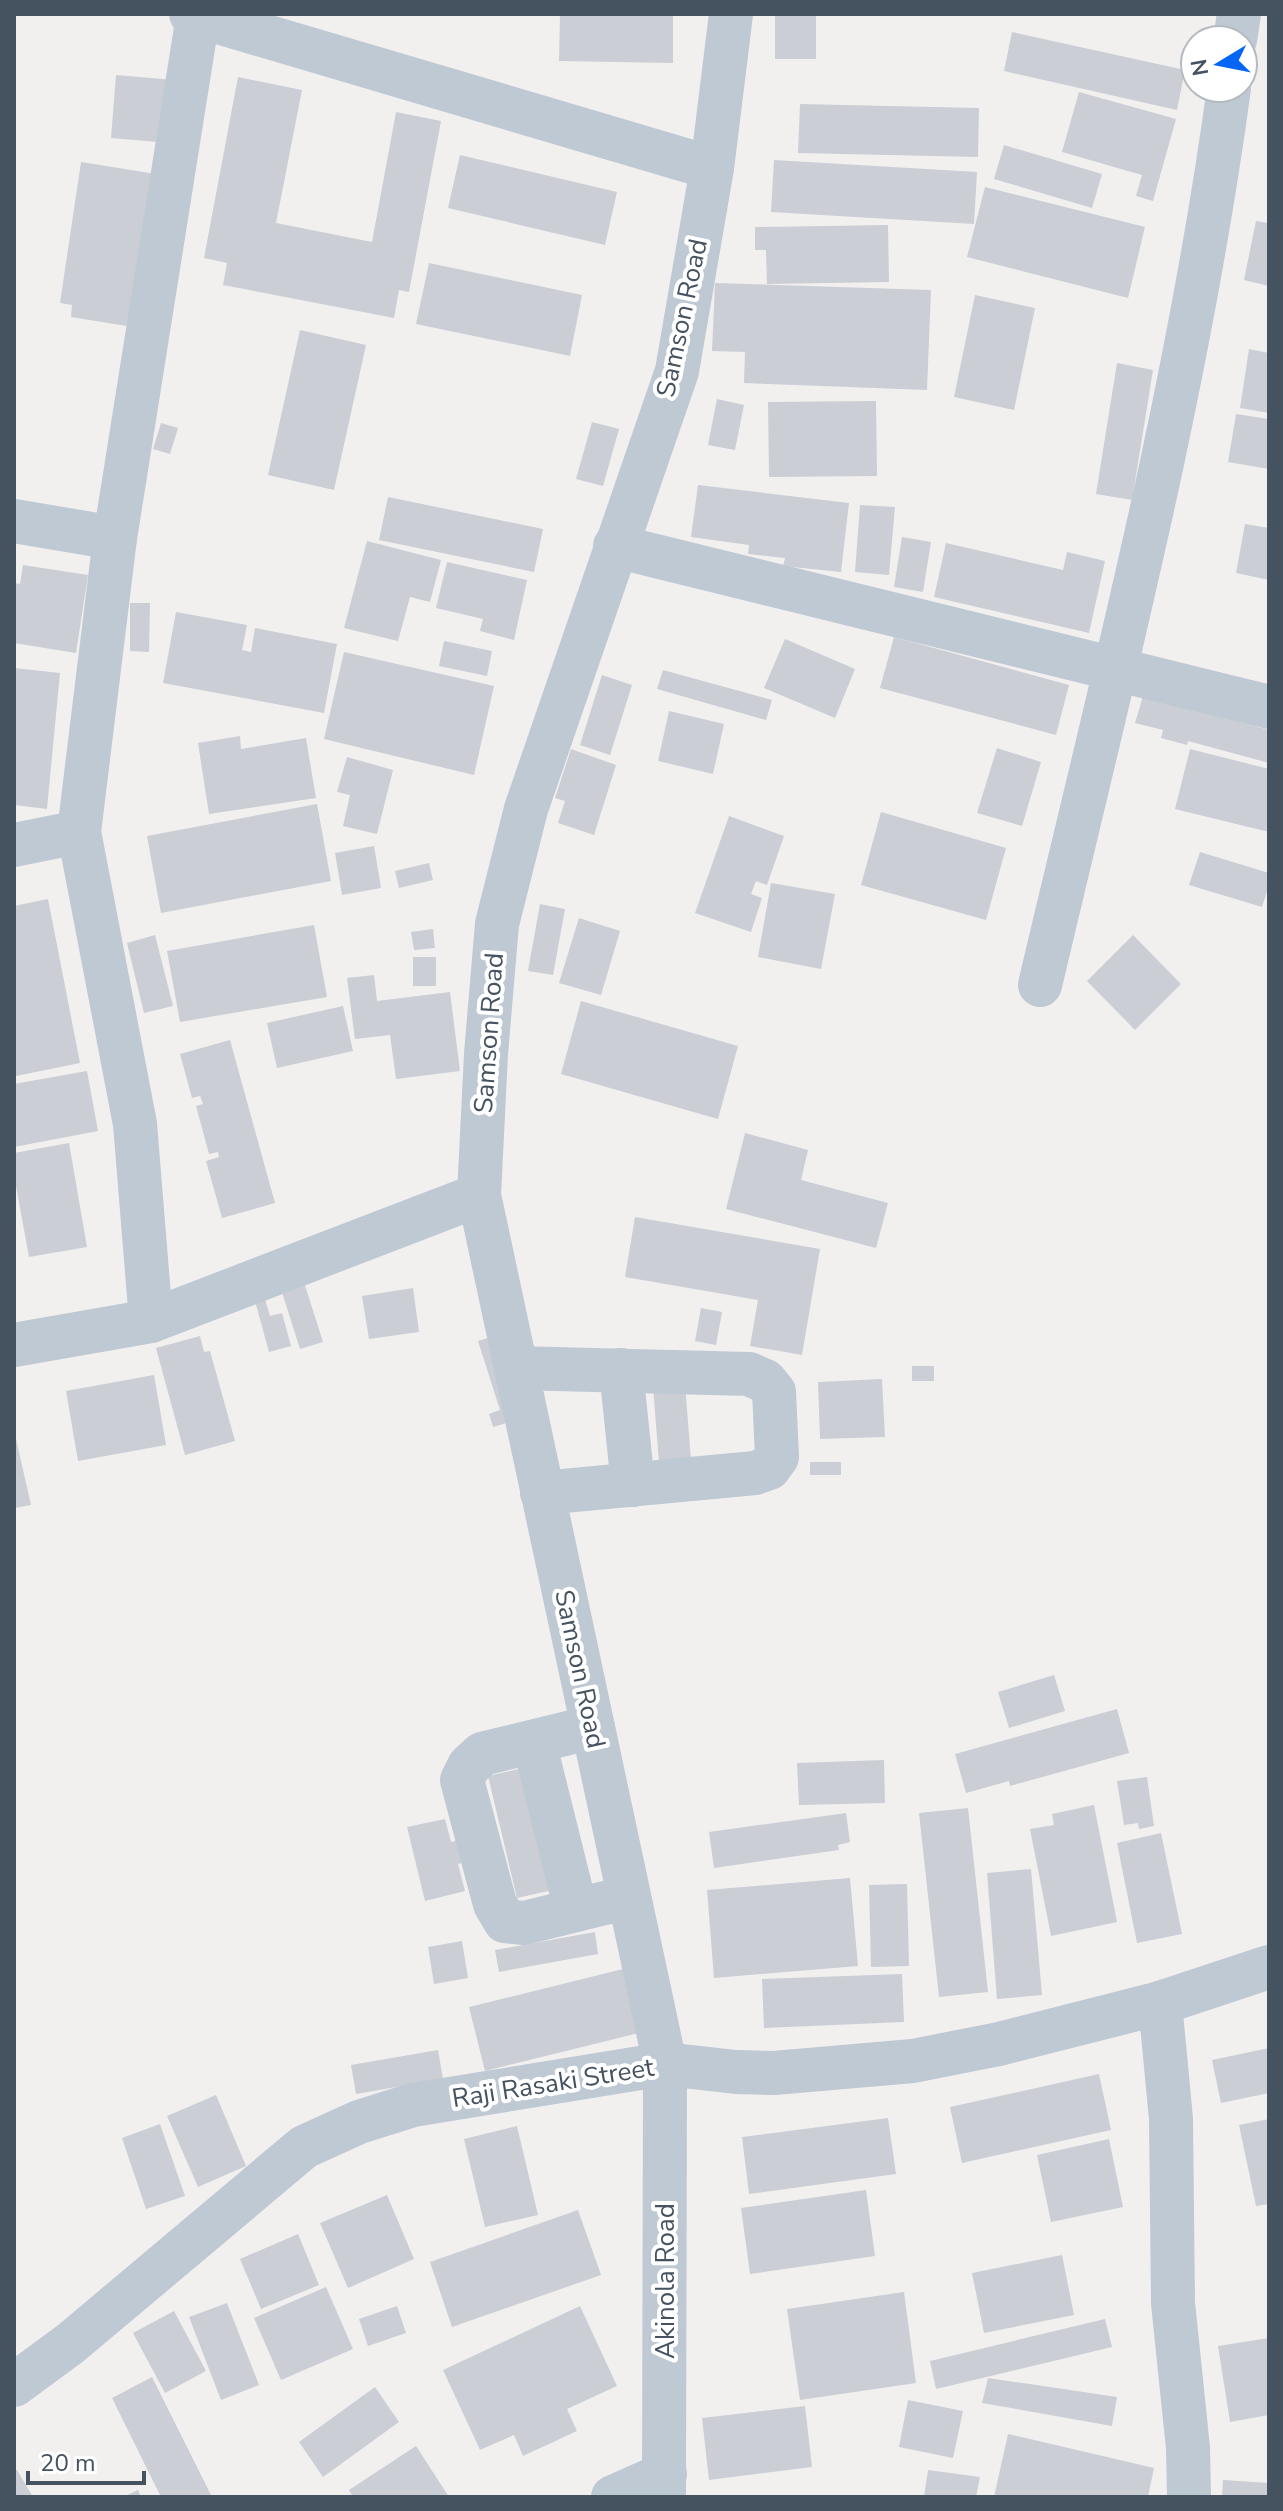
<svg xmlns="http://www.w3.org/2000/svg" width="1283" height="2511" font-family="'Nunito Sans',sans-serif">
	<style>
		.building { fill: #cbced5 }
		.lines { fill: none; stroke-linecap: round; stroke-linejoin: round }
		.minor { stroke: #bfc9d3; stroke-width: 44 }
		.labels { text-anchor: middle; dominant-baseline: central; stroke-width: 8; stroke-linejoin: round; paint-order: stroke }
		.street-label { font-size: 26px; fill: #45525f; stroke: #fff }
	</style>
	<rect width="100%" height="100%" fill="#f2efef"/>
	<g class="building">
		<path d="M560 14H673V63L559 61Z"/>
		<rect x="775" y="14" width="41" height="45"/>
		<path d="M1012 32 1185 70 1177 110 1004 71Z"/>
		<path d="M116 75 174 80 169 143 111 138Z"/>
		<path d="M238 77 302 90 276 223 372 242 396 112 441 121 409 292 399 290 394 318 223 285 227 263 204 258Z"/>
		<path d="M1079 92 1176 119 1153 201 1136 196 1142 175 1062 152Z"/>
		<path d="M800 104 979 108 978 157 798 153Z"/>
		<path d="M1004 145 1102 174 1092 208 994 179Z"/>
		<path d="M460 155 617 192 605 245 448 208Z"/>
		<path d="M774 160 977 172 974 224 771 212Z"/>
		<path d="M81 162 156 174 133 327 71 317 72 305 60 303Z"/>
		<path d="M985 187 1145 227 1128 298 967 257Z"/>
		<path d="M1256 221 1269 223V286L1244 280Z"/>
		<path d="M888 225 889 282 767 284 766 250H755V227Z"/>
		<path d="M429 263 582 295 570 356 416 324Z"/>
		<path d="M715 283 931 290 927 390 744 383 745 352 712 351Z"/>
		<path d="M975 295 1035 308 1014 410 954 397Z"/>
		<path d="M300 330 366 345 334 490 268 475Z"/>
		<path d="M1249 349 1269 353V413L1240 408Z"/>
		<path d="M1117 363 1153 370 1132 500 1096 494Z"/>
		<path d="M717 399 744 405 735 450 708 445Z"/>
		<path d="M876 401 877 476 769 477 768 402Z"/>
		<path d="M1236 414 1269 419V469L1228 462Z"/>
		<path d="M592 422 619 429 603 486 576 479Z"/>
		<path d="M161 423 178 428 170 454 153 449Z"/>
		<path d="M698 485 849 503 841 572 783 566 785 558 748 554 749 545 691 537Z"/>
		<path d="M388 497 543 529 534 572 379 540Z"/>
		<path d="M860 505 895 507 889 575 855 572Z"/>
		<path d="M1245 524 1269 528V580L1236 573Z"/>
		<path d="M902 537 931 542 923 592 894 587Z"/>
		<path d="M367 541 441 560 430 602 410 597 398 641 344 628Z"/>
		<path d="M946 543 1063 570 1067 552 1105 561 1089 633 934 597Z"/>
		<path d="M447 562 527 580 514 640 480 631 483 619 436 608Z"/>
		<path d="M23 565 88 575 76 653 14 643V583L20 584Z"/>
		<path d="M130 603H150L149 652 130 651Z"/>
		<path d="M176 612 247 625 242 650 251 652 255 628 337 644 324 713 163 683Z"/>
		<path d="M894 637 1069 685 1056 735 880 688Z"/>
		<path d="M785 639 855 669 835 718 764 688Z"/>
		<path d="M444 641 492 651 487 676 439 666Z"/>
		<path d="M344 652 494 686 474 775 324 739Z"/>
		<path d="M14 668 60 673 47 809 14 805Z"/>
		<path d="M663 670 772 700 766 720 657 689Z"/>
		<path d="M602 675 632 685 610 755 580 745Z"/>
		<path d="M1143 696 1269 730V763L1188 741 1187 745 1161 738 1163 730 1135 723Z"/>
		<path d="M669 711 724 724 713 774 658 761Z"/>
		<path d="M240 736 241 749 306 738 316 798 209 814 198 743Z"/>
		<path d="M997 748 1041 762 1022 826 977 813Z"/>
		<path d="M571 749 616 765 594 835 558 823 565 801 555 798Z"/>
		<path d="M1190 749 1269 769V832L1175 809Z"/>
		<path d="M347 757 393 770 377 834 343 826 350 795 337 792Z"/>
		<path d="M317 804 331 881 161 913 147 836Z"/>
		<path d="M881 812 1006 848 986 920 861 885Z"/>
		<path d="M729 816 784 836 767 885 756 881 751 894 762 898 751 932 695 913Z"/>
		<path d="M374 846 381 888 342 895 335 853Z"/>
		<path d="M1200 852 1269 873V885L1262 907 1189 885Z"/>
		<path d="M429 863 433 880 399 888 395 871Z"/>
		<path d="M771 883 835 894 821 969 758 957Z"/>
		<path d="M48 899 80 1063 16 1076 14 906Z"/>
		<path d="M540 904 565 909 553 975 528 971Z"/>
		<path d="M579 918 620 931 601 995 559 983Z"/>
		<path d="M314 925 327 997 180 1022 167 951Z"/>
		<path d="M433 929 435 948 414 950 411 932Z"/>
		<path d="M155 935 173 1006 144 1013 127 943Z"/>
		<path d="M1133 935 1181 984 1135 1030 1087 981Z"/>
		<rect x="413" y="957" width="23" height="29"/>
		<path d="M374 975 377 1001 450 992 460 1071 396 1079 390 1035 355 1039 347 978Z"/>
		<path d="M581 1001 738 1046 718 1119 561 1074Z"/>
		<path d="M343 1006 353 1051 277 1068 267 1023Z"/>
		<path d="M230 1040 275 1203 222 1218 206 1161 219 1157 218 1152 209 1154 196 1106 203 1104 200 1096 192 1098 180 1054Z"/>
		<path d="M87 1071 98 1131 14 1147V1084Z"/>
		<path d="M745 1133 808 1150 801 1180 888 1203 876 1248 726 1209Z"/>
		<path d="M69 1143 87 1247 29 1257 14 1175V1153Z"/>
		<path d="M635 1217 820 1249 802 1355 750 1346 758 1300 625 1277Z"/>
		<path d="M303 1279 323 1342 300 1349 280 1286Z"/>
		<path d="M413 1288 419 1332 369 1339 362 1296Z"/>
		<path d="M265 1299 270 1316 282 1313 291 1346 269 1352 255 1301Z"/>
		<path d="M701 1308 722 1312 716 1345 695 1341Z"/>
		<path d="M497 1335 523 1418 493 1427 489 1414 500 1410 478 1341Z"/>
		<path d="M200 1336 204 1352 210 1351 235 1441 185 1455 156 1348Z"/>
		<rect x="912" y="1366" width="22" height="15"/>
		<path d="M154 1375 166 1445 78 1461 66 1391Z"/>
		<path d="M882 1379 885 1437 820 1439 818 1382Z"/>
		<path d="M685 1384 691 1460 659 1462 653 1387Z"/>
		<path d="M14 1430 31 1505 14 1508Z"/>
		<rect x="810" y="1462" width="31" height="13"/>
		<path d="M1054 1675 1065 1711 1009 1728 998 1692Z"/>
		<path d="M1117 1709 1129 1753 1010 1786 1009 1781 966 1793 955 1754Z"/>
		<path d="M884 1760 885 1803 799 1805 797 1763Z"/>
		<path d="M523 1768 553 1890 517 1898 488 1776Z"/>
		<path d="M1147 1777 1154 1826 1139 1829 1138 1823 1124 1825 1117 1781Z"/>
		<path d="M1094 1805 1117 1922 1051 1936 1030 1829 1054 1825 1052 1814Z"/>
		<path d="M968 1808 988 1992 939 1997 919 1813Z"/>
		<path d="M846 1813 850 1842 838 1845 839 1850 714 1868 709 1832Z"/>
		<path d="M445 1819 451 1842 459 1840 465 1862 458 1864 465 1891 425 1901 407 1827Z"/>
		<path d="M1161 1833 1182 1934 1137 1943 1117 1843Z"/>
		<path d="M1031 1869 1042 1995 997 1999 987 1873Z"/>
		<path d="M850 1878 858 1966 714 1978 707 1890Z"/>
		<path d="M907 1884 909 1966 871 1967 869 1885Z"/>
		<path d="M595 1932 598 1954 499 1972 495 1950Z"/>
		<path d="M462 1941 468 1978 434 1984 428 1947Z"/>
		<path d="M623 1969 639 2033 485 2071 469 2007Z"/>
		<path d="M902 1974 904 2022 764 2028 762 1979Z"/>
		<path d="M1269 2048V2093L1221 2103 1212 2060Z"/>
		<path d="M438 2050 443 2079 356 2094 351 2065Z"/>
		<path d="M1099 2074 1111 2130 962 2163 950 2107Z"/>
		<path d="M216 2095 246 2166 198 2187 167 2116Z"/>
		<path d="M888 2118 896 2174 749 2194 742 2137Z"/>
		<path d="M1269 2119V2204L1256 2206 1239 2125Z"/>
		<path d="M160 2124 185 2196 146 2209 122 2138Z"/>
		<path d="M517 2126 538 2215 485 2227 464 2139Z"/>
		<path d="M1109 2139 1123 2207 1051 2222 1037 2155Z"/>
		<path d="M866 2190 875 2256 750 2274 741 2208Z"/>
		<path d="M387 2195 414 2259 348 2288 320 2223Z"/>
		<path d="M578 2210 601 2275 452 2327 430 2262Z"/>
		<path d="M298 2234 319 2285 261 2309 240 2259Z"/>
		<path d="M1062 2255 1074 2315 984 2333 972 2273Z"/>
		<path d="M326 2287 353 2349 281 2380 254 2318Z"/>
		<path d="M904 2292 916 2383 800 2400 787 2309Z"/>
		<path d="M227 2303 259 2385 221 2400 189 2317Z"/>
		<path d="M397 2306 406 2333 368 2346 359 2319Z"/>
		<path d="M580 2306 617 2386 567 2409 577 2431 523 2456 514 2435 480 2450 443 2370Z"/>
		<path d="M174 2311 206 2371 165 2393 133 2333Z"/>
		<path d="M1105 2319 1112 2347 936 2389 930 2361Z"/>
		<path d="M1269 2338V2415L1230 2422 1218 2346Z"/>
		<path d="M152 2377 212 2497H161L112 2398Z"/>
		<path d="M988 2378 1117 2397 1112 2426 982 2403Z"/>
		<path d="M375 2387 399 2422 323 2477 299 2442Z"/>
		<path d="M908 2400 963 2411 953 2458 899 2447Z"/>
		<path d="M805 2406 812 2467 709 2480 702 2418Z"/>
		<path d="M1008 2434 1154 2468 1148 2497H994Z"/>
		<path d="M416 2446 449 2497H353L349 2490Z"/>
		<path d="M17 2470 33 2497H14V2471Z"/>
		<path d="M928 2470 980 2477 976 2497H924Z"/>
		<path d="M1223 2480 1269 2483V2497H1222Z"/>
		<path d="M138 2490 141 2497H123Z"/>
	</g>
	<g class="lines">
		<g class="minor">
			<path d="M191 14 712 168"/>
			<path d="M1235 40 1239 14"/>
			<path d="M14 521 115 538"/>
			<path d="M615 546 1269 707"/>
			<path d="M14 845 79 832"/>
			<path d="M1040 985C1110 688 1188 391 1229 88"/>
			<path d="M151 1321 135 1124 79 832 115 538 198 16"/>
			<path d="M14 1345 151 1321 479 1195"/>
			<path d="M516 1368 749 1374 765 1381 774 1392 777 1457 769 1468 755 1473 542 1493"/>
			<path d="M621 1370 633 1485"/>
			<path d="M593 1727 482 1754 469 1766 462 1780 495 1904 505 1921 524 1923 629 1897"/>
			<path d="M534 1742 576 1910"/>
			<path d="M1160 2003 1171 2119 1173 2303 1188 2448 1189 2497"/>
			<path d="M14 2385 71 2343 304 2147 359 2122 413 2105 665 2064 736 2072 774 2073 913 2061 999 2044 1160 2003 1269 1967"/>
			<path d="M613 2497 665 2474"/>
			<path d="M664 2497 665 2064 479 1195 486 1054 497 924 526 809 677 371 712 168 731 14"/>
		</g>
	</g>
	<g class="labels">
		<g class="street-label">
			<text transform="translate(682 318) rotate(-78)">Samson Road</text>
			<text transform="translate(489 1033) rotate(-86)">Samson Road</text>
			<text transform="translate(580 1669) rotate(78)">Samson Road</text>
			<text transform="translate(553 2083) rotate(-9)">Raji Rasaki Street</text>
			<text transform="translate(665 2281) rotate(-90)">Akinola Road</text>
		</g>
	</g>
	<rect width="1283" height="2511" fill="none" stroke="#45525f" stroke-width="32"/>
	<g transform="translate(1219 64) rotate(260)"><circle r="38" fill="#ffffff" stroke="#b5babf" stroke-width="2"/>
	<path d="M0-6L14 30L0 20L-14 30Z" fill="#0566f6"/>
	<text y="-12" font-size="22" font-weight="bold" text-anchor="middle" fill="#45525f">N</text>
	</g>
	<path d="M28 2471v12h116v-12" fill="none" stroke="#45525f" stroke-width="4"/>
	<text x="40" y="2471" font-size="24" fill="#45525f" stroke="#ffffff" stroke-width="6" paint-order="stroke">20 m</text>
</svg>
